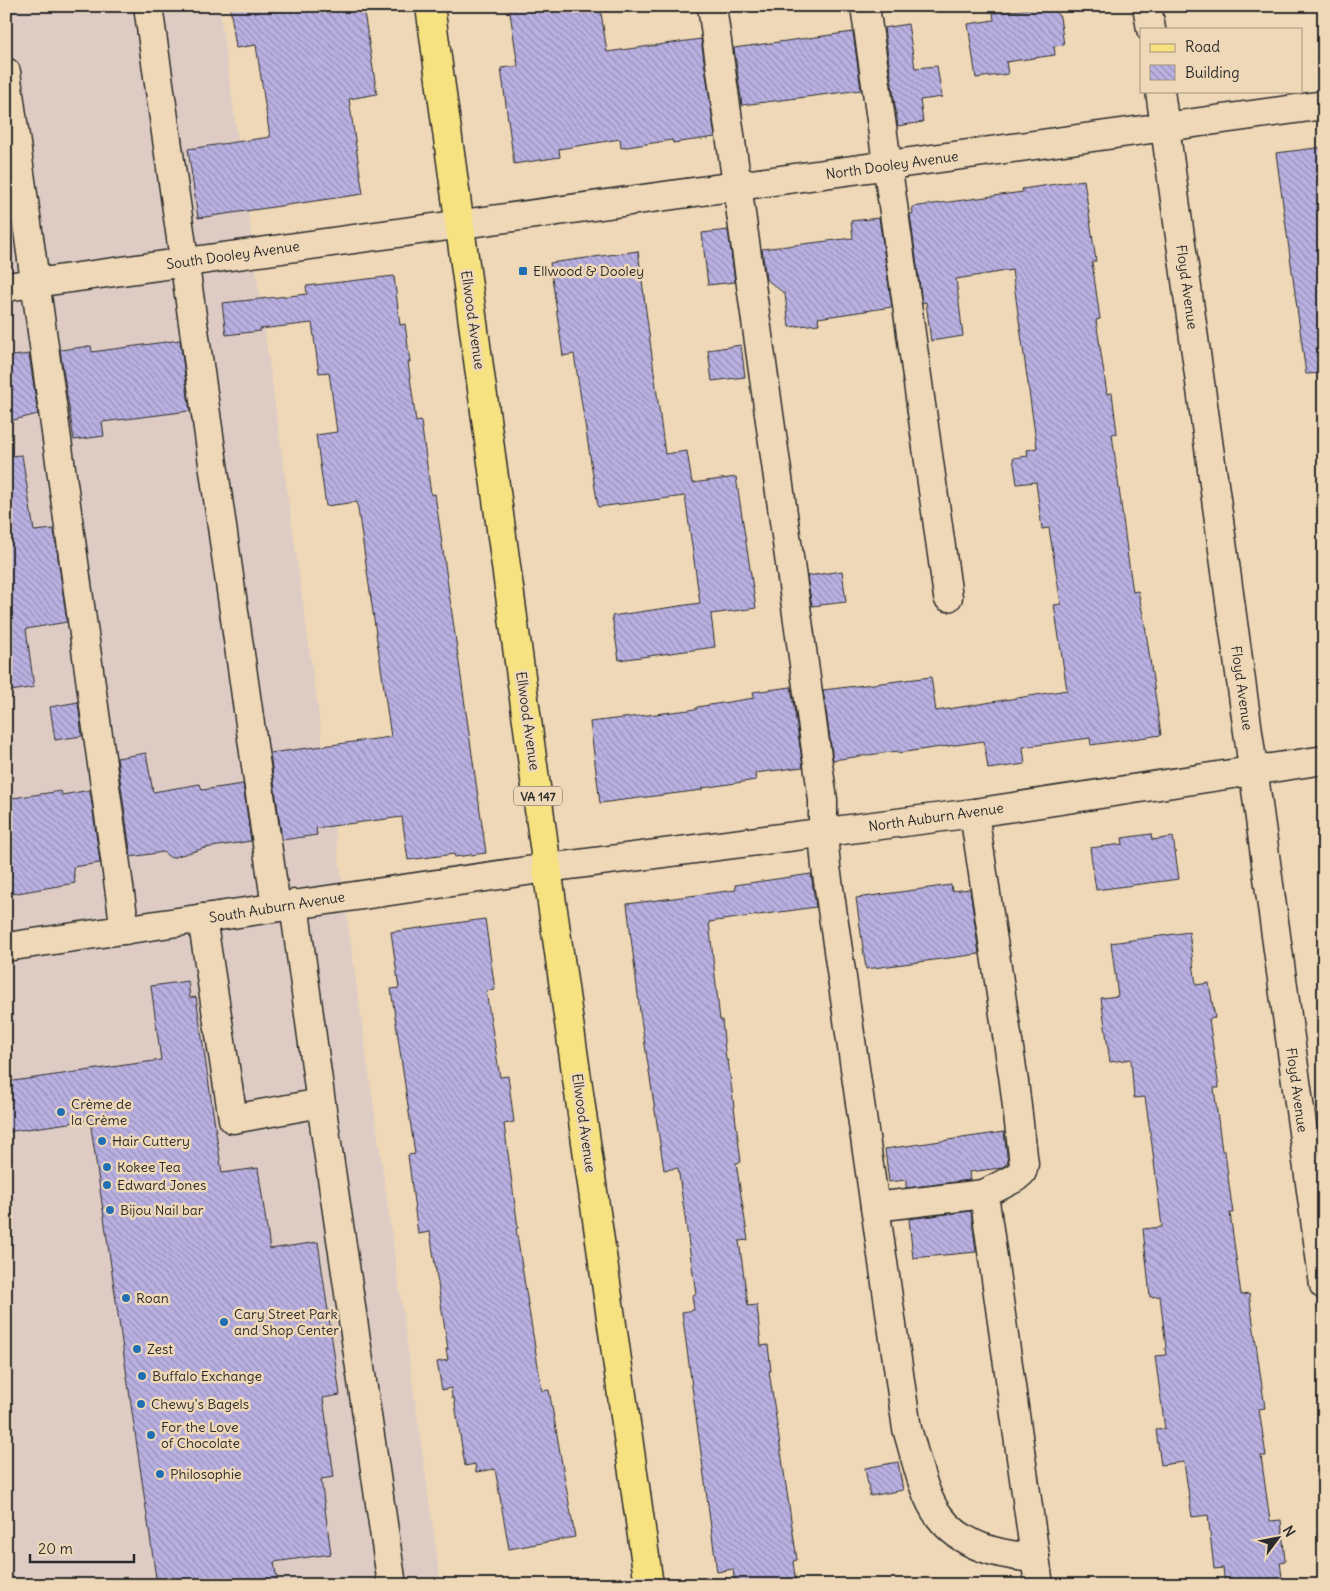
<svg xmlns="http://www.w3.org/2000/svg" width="1330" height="1591" font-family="Delius,sans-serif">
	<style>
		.built { fill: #deccc4 }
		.building { fill: url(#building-back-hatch); stroke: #2b2b2b }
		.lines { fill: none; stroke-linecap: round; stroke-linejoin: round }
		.minor-casing { stroke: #2b2b2b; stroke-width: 31 }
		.major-casing { stroke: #2b2b2b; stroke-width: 31 }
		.minor { stroke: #eed8b7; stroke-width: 28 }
		.major { stroke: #f7e281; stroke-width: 28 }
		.poi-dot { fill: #1f6fb2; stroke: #eed8b7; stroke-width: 2 }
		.labels { text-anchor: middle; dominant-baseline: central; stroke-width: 5; stroke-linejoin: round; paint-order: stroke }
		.shield { fill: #eed8b7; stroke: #665f55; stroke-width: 1 }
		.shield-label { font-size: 12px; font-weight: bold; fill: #2b2b2b }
		.street-label { font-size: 14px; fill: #2b2b2b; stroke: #eed8b7 }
		.poi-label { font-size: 14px; fill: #2b2b2b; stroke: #eed8b7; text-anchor: start }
	</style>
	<defs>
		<pattern id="building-back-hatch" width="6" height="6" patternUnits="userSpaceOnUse" patternTransform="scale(1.25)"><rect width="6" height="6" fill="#bab1e2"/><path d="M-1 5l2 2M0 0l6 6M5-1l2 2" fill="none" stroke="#9790b7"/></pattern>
	</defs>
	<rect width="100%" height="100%" fill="#eed8b7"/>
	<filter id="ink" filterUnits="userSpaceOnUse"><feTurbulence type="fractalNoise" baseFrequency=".02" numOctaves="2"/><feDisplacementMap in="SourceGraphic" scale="10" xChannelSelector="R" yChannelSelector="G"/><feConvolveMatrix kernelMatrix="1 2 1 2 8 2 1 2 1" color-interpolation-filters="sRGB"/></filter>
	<g filter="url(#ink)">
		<path class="built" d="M6 6H219L441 1585H6Z"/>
		<g class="building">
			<path d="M230 6H363L377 94 349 99 363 194 198 218 188 149 270 137 256 45 236 48Z"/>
			<path d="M509 6H600L607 52 701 39 715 137 673 143 672 140 621 148 620 139 559 149 560 157 514 164 501 68 518 66Z"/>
			<path d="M1045 7 1053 9 1060 17 1064 45 1054 46 1055 55 1006 62 1008 74 976 78 968 24 994 20 993 13Z"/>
			<path d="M908 24 915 68 937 66 942 97 920 100 923 122 898 126 884 28Z"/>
			<path d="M853 32 861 90 742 105 734 48Z"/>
			<path d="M1324 147V373L1306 374 1276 153Z"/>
			<path d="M1084 180 1096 261 1092 262 1100 319 1096 320 1107 394 1112 393 1117 433 1112 434 1128 558 1133 592 1138 591 1145 625 1161 735 1091 745 1090 738 1023 747 1025 764 988 769 984 741 898 753V751L833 760 823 690 931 677 936 711 1067 690 1054 605 1061 604 1049 528 1042 529 1036 482 1017 484 1013 458 1028 456 1027 450 1037 448 1012 270 956 279 963 336 931 341 926 302 922 303 910 214 913 213 912 207 1023 192 1022 189Z"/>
			<path d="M879 218 892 307 818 318 819 324 789 327 785 294 766 279 762 249 853 238 851 221Z"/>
			<path d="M728 230 735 282 708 285 702 233Z"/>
			<path d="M638 251 665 454 687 451 692 483 736 477 756 608 711 614 715 647 619 660 612 616 700 603 685 496 598 507 574 354 563 356 550 263Z"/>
			<path d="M394 276 400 325 405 324 410 362H408L416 422 421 421 431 495 435 494 486 853 455 857 454 854 408 860 402 817 316 828 317 835 282 840 270 753 391 737 357 502 326 506 316 435 337 432 329 372 319 373 312 323 260 329V331L226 335 222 303 307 294 306 286Z"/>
			<path d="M180 340 190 411 102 422 104 436 74 440 60 350 91 346 92 352Z"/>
			<path d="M741 345 745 377 712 381 708 350Z"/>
			<path d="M29 354 38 414 6 422V357Z"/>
			<path d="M22 455 34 531 54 529 67 622 26 629 34 687 6 692V456Z"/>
			<path d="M842 571 846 602 812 606 807 576Z"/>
			<path d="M791 687 803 767 755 773 756 780 702 788V790L600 803 590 722 697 709V707L754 698 753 692Z"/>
			<path d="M78 702 82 736 55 740 50 707Z"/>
			<path d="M146 753 153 792 200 784 202 790 243 784 251 841 205 848 171 858 163 852 131 857 117 758Z"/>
			<path d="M90 790 100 863 73 867 75 883 6 895V799L61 791 62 795Z"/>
			<path d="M1151 834 1152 840 1173 837 1179 879 1096 890 1090 848 1123 844 1122 838Z"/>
			<path d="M811 874 816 907 709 922 720 1020H722L726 1060H728L741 1162 736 1163 748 1240 739 1241 748 1306 757 1305 761 1346 768 1345 771 1371H769L797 1560 793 1561 796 1585H735L733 1569 717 1572 682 1312 694 1310 692 1295 696 1294 678 1168 664 1170 640 1012 627 904 736 890 735 885Z"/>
			<path d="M951 885 952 891 970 889 979 954 866 969 856 898Z"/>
			<path d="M485 919 495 990 486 991 500 1077 508 1076 514 1122 504 1124 518 1228 516 1229 542 1391 549 1390 575 1537 509 1549 495 1469 476 1472 475 1464 465 1466 454 1398H452L451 1388 442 1390 437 1362 448 1360 446 1349H448L430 1232 418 1234 408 1155 415 1154 391 989 399 988 391 932Z"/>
			<path d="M1189 932 1196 985 1209 983 1215 1018 1209 1019 1219 1088H1214L1222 1151H1225L1229 1185 1233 1213H1230L1241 1295 1249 1294 1265 1408 1259 1409 1266 1456H1261L1270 1521 1281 1520 1285 1561 1280 1562 1283 1585H1225L1223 1568 1214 1569 1208 1515 1192 1517 1184 1462 1161 1465 1156 1430 1165 1429 1155 1356 1166 1355 1165 1348 1166 1347 1160 1296 1150 1297 1143 1229 1162 1227 1152 1145 1145 1097 1134 1098 1131 1059 1110 1062 1101 998 1118 996 1111 943Z"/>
			<path d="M188 981 190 998 196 997 222 1173 258 1168 270 1249 318 1242 340 1395 323 1398 334 1477 321 1479 331 1554 274 1562 278 1585H157L90 1120 6 1132V1082L161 1060 151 986Z"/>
			<path d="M1004 1132 1008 1163 1001 1168 969 1172 970 1180 906 1188V1180L889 1182 885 1149Z"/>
			<path d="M971 1211 976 1252 913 1258 909 1219Z"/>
			<path d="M898 1462 903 1490 870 1496 865 1468Z"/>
		</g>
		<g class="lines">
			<g class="minor-casing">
				<g id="minor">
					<path d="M148 6 276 907"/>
					<path d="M712 6 823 800V833L826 867 907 1429C915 1454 923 1496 939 1516 962 1547 999 1555 1035 1558"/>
					<path d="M865 6 948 597"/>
					<path d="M1147 6 1151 29"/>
					<path d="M6 72 125 930"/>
					<path d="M1160 91 1324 1285"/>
					<path d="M6 287 1324 105"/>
					<path d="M974 813 1014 1082 1024 1164 1022 1172 1015 1178 984 1194 1039 1585"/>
					<path d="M294 904 321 1103 392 1585"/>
					<path d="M202 918 233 1119 321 1103"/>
					<path d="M6 947 547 868 974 813 1324 760"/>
					<path d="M875 1207 984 1194"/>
				</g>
			</g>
			<g class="major-casing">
				<path id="major" d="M430 6 547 868 649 1585"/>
			</g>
			<use href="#minor" class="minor"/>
			<use href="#major" class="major"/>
		</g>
	</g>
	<g class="poi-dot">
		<rect x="518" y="266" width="10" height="10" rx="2.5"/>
		<circle cx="61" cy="1112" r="5"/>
		<circle cx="102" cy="1141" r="5"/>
		<circle cx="107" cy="1167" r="5"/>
		<circle cx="107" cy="1185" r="5"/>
		<circle cx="110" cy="1210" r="5"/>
		<circle cx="126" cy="1298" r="5"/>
		<circle cx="224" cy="1322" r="5"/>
		<circle cx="137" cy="1349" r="5"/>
		<circle cx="142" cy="1376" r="5"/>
		<circle cx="141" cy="1404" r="5"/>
		<circle cx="151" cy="1435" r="5"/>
		<circle cx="160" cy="1474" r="5"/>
	</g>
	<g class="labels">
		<rect class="shield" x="514" y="786.5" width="48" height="19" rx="4"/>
		<g class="shield-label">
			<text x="538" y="796">VA 147</text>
		</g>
		<g class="street-label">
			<text transform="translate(892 165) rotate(-8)">North Dooley Avenue</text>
			<text transform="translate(233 255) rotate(-8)">South Dooley Avenue</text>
			<text transform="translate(1187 287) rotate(82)">Floyd Avenue</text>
			<text transform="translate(473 320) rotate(82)">Ellwood Avenue</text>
			<text transform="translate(1242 688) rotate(82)">Floyd Avenue</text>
			<text transform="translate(528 721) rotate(82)">Ellwood Avenue</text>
			<text transform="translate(936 817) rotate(-8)">North Auburn Avenue</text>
			<text transform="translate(277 907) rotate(-9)">South Auburn Avenue</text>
			<text transform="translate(1297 1090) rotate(82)">Floyd Avenue</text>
			<text transform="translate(584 1123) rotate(82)">Ellwood Avenue</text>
		</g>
		<g class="poi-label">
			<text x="533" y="271">Ellwood &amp; Dooley</text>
			<text x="71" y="1104">Crème de<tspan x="71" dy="16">la Crème</tspan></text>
			<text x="112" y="1141">Hair Cuttery</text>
			<text x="117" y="1167">Kokee Tea</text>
			<text x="117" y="1185">Edward Jones</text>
			<text x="120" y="1210">Bijou Nail bar</text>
			<text x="136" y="1298">Roan</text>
			<text x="234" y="1314">Cary Street Park<tspan x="234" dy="16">and Shop Center</tspan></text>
			<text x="147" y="1349">Zest</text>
			<text x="152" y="1376">Buffalo Exchange</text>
			<text x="151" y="1404">Chewy's Bagels</text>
			<text x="161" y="1427">For the Love<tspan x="161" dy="16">of Chocolate</tspan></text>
			<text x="170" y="1474">Philosophie</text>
		</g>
	</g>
	<rect width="1330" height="1591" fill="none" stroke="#eed8b7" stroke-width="25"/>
	<rect x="12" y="12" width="1305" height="1566" fill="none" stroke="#2b2b2b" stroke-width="2" filter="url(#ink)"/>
	<rect x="1140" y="28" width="162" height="65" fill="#eed8b7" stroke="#a0937f"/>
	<rect x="1150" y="44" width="25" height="8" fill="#f7e281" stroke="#a0937f"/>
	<text x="1185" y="52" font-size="15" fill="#2b2b2b">Road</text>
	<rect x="1150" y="65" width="25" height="15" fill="url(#building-back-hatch)" stroke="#a0937f"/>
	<text x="1185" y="78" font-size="15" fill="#2b2b2b">Building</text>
	<g transform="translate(1278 1538) rotate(58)" stroke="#eed8b7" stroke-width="4" paint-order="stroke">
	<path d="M0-4L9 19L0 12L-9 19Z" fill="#2b2b2b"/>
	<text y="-8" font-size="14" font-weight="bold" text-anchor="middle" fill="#2b2b2b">N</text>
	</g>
	<path d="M30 1554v8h104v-8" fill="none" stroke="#2b2b2b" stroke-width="2.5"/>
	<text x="38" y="1554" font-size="15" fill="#2b2b2b" stroke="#eed8b7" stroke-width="4" paint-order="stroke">20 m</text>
</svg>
